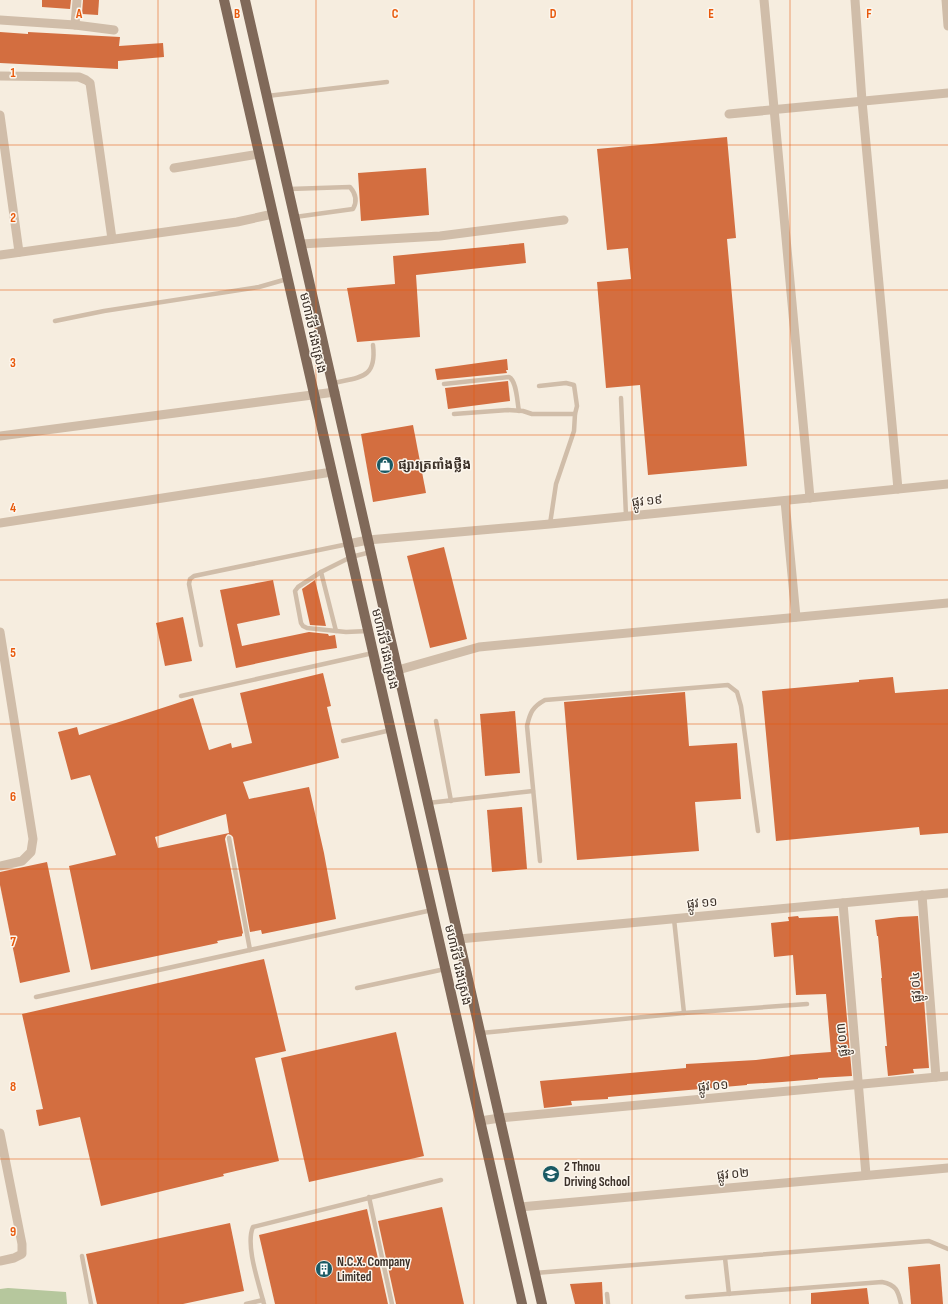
<svg xmlns="http://www.w3.org/2000/svg" width="948" height="1304" font-family="'Sofia Sans Condensed','Noto Sans Khmer',sans-serif">
	<style>
		.green { fill: #b6c79d }
		.building { fill: #d36e40; fill-rule: evenodd }
		.lines { fill: none; stroke-linecap: round; stroke-linejoin: round }
		.lane { stroke: #d0bda9; stroke-width: 4.5 }
		.street { stroke: #d0bda9; stroke-width: 9 }
		.primary { stroke: #806959; stroke-width: 10 }
		.grid { fill: none; stroke: #e8590c; stroke-width: 1; stroke-opacity: 0.55 }
		.labels { text-anchor: middle; dominant-baseline: central; stroke-width: 3; stroke-linejoin: round; paint-order: stroke }
		.street-label { font-size: 13px; fill: #3c3129; stroke: #fcf6ed }
		.poi-label { font-size: 13px; font-weight: bold; fill: #3c3129; stroke: #fcf6ed; text-anchor: start }
		.grid-label { font-size: 13px; text-anchor: middle; font-weight: bold; fill: #e8590c; stroke: #fcf6ed; stroke-width: 3; stroke-linejoin: round; paint-order: stroke }
	</style>
	<rect width="100%" height="100%" fill="#f6eddf"/>
	<path class="green" d="M8 1288 66 1292 67 1304H0V1289Z"/>
	<g class="building">
		<path d="M42 0H71L70 9 42 7Z"/>
		<path d="M83 0H99L98 15 82 14Z"/>
		<path d="M0 32 28 34V32L120 37 119 46 163 43 164 57 118 61V69L0 63Z"/>
		<path d="M727 137 736 238 727 239 747 466 648 475 640 385 606 388 597 282 631 279 628 248 607 250 597 149Z"/>
		<path d="M426 168 429 215 361 221 358 173Z"/>
		<path d="M524 243 526 263 416 275 420 337 357 342 347 288 395 284 393 256Z"/>
		<path d="M507 359 508 370H506L507 373 437 380 435 369Z"/>
		<path d="M508 381 510 401 448 409 445 388Z"/>
		<path d="M413 425 426 493 373 502 361 434Z"/>
		<path d="M444 547 467 639 430 648 407 556Z"/>
		<path d="M273 580 280 615 237 624 242 646 309 632 328 634 329 636 335 635 337 648 310 652 236 668 220 590Z"/>
		<path d="M315 580 326 626 310 625 302 589Z"/>
		<path d="M183 617 192 661 165 666 156 623Z"/>
		<path d="M323 673 331 706 327 707 339 758 243 782 249 799 309 787 324 853 336 919 262 934 261 930 250 932 233 837 231 835 228 834 226 836 225 839 243 933 242 934V936L217 941 218 943 91 970 69 866 116 855 90 775 71 780 58 732 77 727 79 735 193 698 209 750 231 743 232 748 252 743 240 693ZM226 814 229 833 158 848 155 837Z"/>
		<path d="M893 677 895 693 948 689V833L920 835 919 827 776 841 762 691 859 682V680Z"/>
		<path d="M685 692 689 746 737 743 741 799 695 802 699 851 577 860 564 702Z"/>
		<path d="M515 711 520 773 485 776 480 714Z"/>
		<path d="M522 807 527 869 492 872 487 810Z"/>
		<path d="M47 862 70 972 20 983 0 885V872Z"/>
		<path d="M798 916 799 918 838 916 852 1076 818 1078V1079L782 1082 747 1084V1085L642 1094 608 1097V1099L571 1101 572 1105 544 1108 540 1081 686 1068V1064L756 1060 790 1056V1055L831 1052 826 994 796 995 793 955 774 957 771 923 789 921 788 917Z"/>
		<path d="M918 916 929 1068 913 1069 914 1073 888 1076 885 1046H887L881 978H882L878 936H877L875 920 899 917Z"/>
		<path d="M264 959 286 1051 255 1058 279 1161 223 1174 224 1176 101 1206 80 1117 39 1126 36 1110 43 1109 22 1014Z"/>
		<path d="M396 1032 424 1156 309 1182 281 1058Z"/>
		<path d="M442 1207 464 1304H396L378 1221Z"/>
		<path d="M367 1209 388 1304H275L259 1235Z"/>
		<path d="M230 1223 244 1291 183 1304H97L86 1254Z"/>
		<path d="M940 1264 943 1304H911L908 1267Z"/>
		<path d="M602 1282 603 1304H575L570 1284Z"/>
		<path d="M867 1288 869 1304H811V1293Z"/>
	</g>
	<g class="lines">
		<g class="lane">
			<path d="M267 96 387 82"/>
			<path d="M289 189 350 187C356 194 357 202 353 209L295 217"/>
			<path d="M55 321 104 311 259 287 287 279"/>
			<path d="M333 383C360 377 377 379 373 345"/>
			<path d="M444 384 509 377C517 381 517 402 519 411"/>
			<path d="M539 386 566 383 574 385 577 406 575 414"/>
			<path d="M621 398 626 516"/>
			<path d="M454 414 508 410 523 411 532 414H575L574 431 556 484 550 524"/>
			<path d="M321 572 336 631"/>
			<path d="M368 631 346 632 307 628 303 626 301 623 295 591 298 587 321 572 351 557 371 552"/>
			<path d="M201 645 189 584 190 579 194 576 348 544"/>
			<path d="M181 696 373 653"/>
			<path d="M436 721 451 801"/>
			<path d="M343 741 391 730"/>
			<path d="M428 803 533 791"/>
			<path d="M229 838 250 950"/>
			<path d="M540 861 527 726C530 713 532 707 545 700L728 685 737 692 741 706 758 831"/>
			<path d="M674 919 684 1013"/>
			<path d="M357 988 445 969"/>
			<path d="M36 997 432 910"/>
			<path d="M481 1033 684 1013 807 1004"/>
			<path d="M369 1197 392 1304"/>
			<path d="M82 1256 91 1304"/>
			<path d="M725 1258 729 1294"/>
			<path d="M535 1273 929 1241 948 1249"/>
			<path d="M607 1294 608 1304"/>
			<path d="M687 1297 882 1282C896 1285 898 1290 901 1304"/>
			<path d="M246 1304 263 1300"/>
			<path d="M264 1304C259 1284 245 1245 253 1227L441 1180"/>
		</g>
		<g class="street">
			<path d="M764 0 810 498"/>
			<path d="M855 0 862 101 898 489"/>
			<path d="M946 0 948 26"/>
			<path d="M0 20 75 25 114 30"/>
			<path d="M75 25 77 0"/>
			<path d="M0 76 79 77 86 80 90 83 112 239"/>
			<path d="M729 114 948 93"/>
			<path d="M0 115 19 252"/>
			<path d="M174 168 259 154"/>
			<path d="M301 244 440 236 564 220"/>
			<path d="M0 255 237 222 273 214"/>
			<path d="M0 436 335 392"/>
			<path d="M785 501 796 617"/>
			<path d="M0 523 332 472"/>
			<path d="M348 544 368 540 550 524 948 484"/>
			<path d="M0 632 33 839 31 852 22 861 0 866"/>
			<path d="M398 670 479 647 948 603"/>
			<path d="M922 895 936 1077"/>
			<path d="M843 903 866 1175"/>
			<path d="M459 939 948 893"/>
			<path d="M480 1121 500 1118 948 1076"/>
			<path d="M0 1133 22 1244V1254L14 1258 0 1261"/>
			<path d="M520 1207 948 1168"/>
		</g>
		<g class="primary">
			<path d="M224 0 522 1304"/>
			<path d="M245 0 542 1304"/>
		</g>
	</g>
	<path class="grid" d="M158 0V1304M316 0V1304M474 0V1304M632 0V1304M790 0V1304M0 145H948M0 290H948M0 435H948M0 580H948M0 724H948M0 869H948M0 1014H948M0 1159H948"/>
	<defs>
		<g id="shop-disc" transform="scale(0.9)"><circle r="9.5" fill="#195963" stroke="#fcf6ed"/><path d="M-5-2.5h2.3a2.7 3.5 0 0 1 5.4 0H5L5.5 6h-11ZM-1.5-2.5h3a1.5 2.3 0 0 0-3 0Z" fill="#fff"/></g>
		<g id="school-disc" transform="scale(0.9)"><circle r="9.5" fill="#195963" stroke="#fcf6ed"/><path d="M0-5L7-2L0 1L-7-2ZM-4 1L0 2.5L4 1V4Q0 6-4 4Z" fill="#fff"/></g>
		<g id="building-disc" transform="scale(0.9)"><circle r="9.5" fill="#195963" stroke="#fcf6ed"/><path d="M-4-6H4V6H1V3H-1V6H-4ZM-2.5-4.3h1.7v1.8h-1.7ZM.8-4.3h1.7v1.8H.8ZM-2.5-1h1.7V.8h-1.7ZM.8-1h1.7V.8H.8Z" fill="#fff"/></g>
	</defs>
	<g fill-rule="evenodd">
		<use href="#shop-disc" x="385" y="465"/>
		<use href="#school-disc" x="551" y="1174"/>
		<use href="#building-disc" x="324" y="1269"/>
	</g>
	<g class="labels">
		<g class="street-label">
			<text transform="translate(313 333) rotate(77)">មហាវិថី វេងស្រេង</text>
			<text transform="translate(647 501) rotate(-6)">ផ្លូវ ១៩</text>
			<text transform="translate(385 649) rotate(77)">មហាវិថី វេងស្រេង</text>
			<text transform="translate(702 903) rotate(-5)">ផ្លូវ ១១</text>
			<text transform="translate(458 965) rotate(77)">មហាវិថី វេងស្រេង</text>
			<text transform="translate(916 987) rotate(-94)">ផ្លូវ ០៤</text>
			<text transform="translate(842 1040) rotate(-95)">ផ្លូវ ០៣</text>
			<text transform="translate(713 1086) rotate(-5)">ផ្លូវ ០១</text>
			<text transform="translate(733 1174) rotate(-5)">ផ្លូវ ០២</text>
		</g>
		<g class="poi-label">
			<text x="398" y="465">ផ្សារត្រពាំងថ្លឹង</text>
			<text x="564" y="1167">2 Thnou<tspan x="564" dy="15">Driving School</tspan></text>
			<text x="337" y="1262">N.C.X. Company<tspan x="337" dy="15">Limited</tspan></text>
		</g>
	</g>
	<g class="grid-label">
		<text x="79" y="18">A</text>
		<text x="237" y="18">B</text>
		<text x="395" y="18">C</text>
		<text x="553" y="18">D</text>
		<text x="711" y="18">E</text>
		<text x="869" y="18">F</text>
		<text x="13" y="77">1</text>
		<text x="13" y="222">2</text>
		<text x="13" y="367">3</text>
		<text x="13" y="512">4</text>
		<text x="13" y="657">5</text>
		<text x="13" y="801">6</text>
		<text x="13" y="946">7</text>
		<text x="13" y="1091">8</text>
		<text x="13" y="1236">9</text>
	</g>
</svg>
